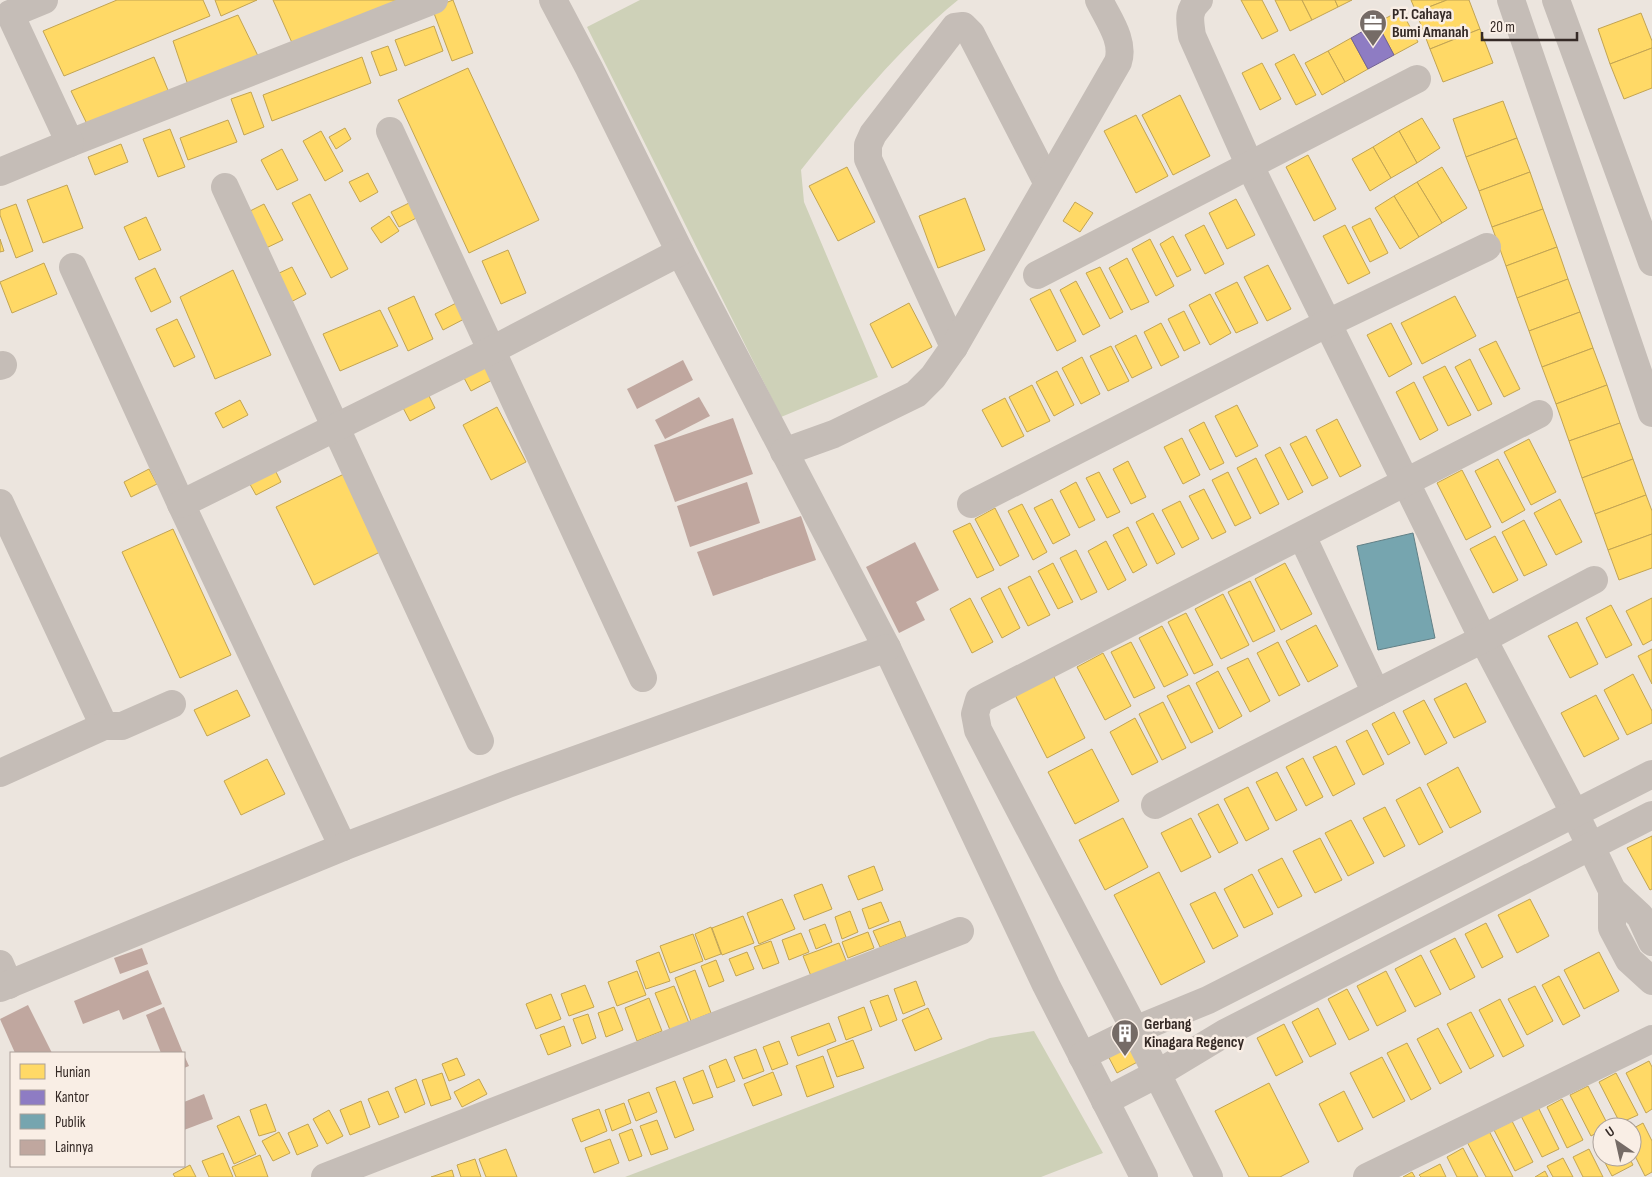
<svg xmlns="http://www.w3.org/2000/svg" width="1652" height="1177" font-family="'Sofia Sans Condensed',sans-serif">
	<style>
		.green { fill: #ced1b8 }
		.homes { fill: #ffd966; stroke: #c2a453 }
		.offices { fill: #8e7cc3; stroke: #736394 }
		.public { fill: #76a5af; stroke: #628086 }
		.building { fill: #c0a79f }
		.lines { fill: none; stroke-linecap: round; stroke-linejoin: round }
		.minor { stroke: #c5bdb7; stroke-width: 28 }
		.labels { text-anchor: middle; dominant-baseline: central; stroke-width: 5; stroke-linejoin: round; paint-order: stroke }
		.poi-label { font-size: 16px; font-weight: bold; fill: #352a26; stroke: #f9eee5; text-anchor: start }
	</style>
	<rect width="100%" height="100%" fill="#ece5de"/>
	<g class="green">
		<path d="M640 0H958C898 49 849 110 801 170L804 202 878 377 781 417 587 27Z"/>
		<path d="M1034 1031 1103 1153 1041 1177H625L990 1038Z"/>
	</g>
	<g class="homes">
		<path d="M117 0H203L210 16 64 76 43 31Z"/>
		<path d="M215 0H257L221 16Z"/>
		<path d="M273 0H398L293 45Z"/>
		<path d="M453 0 473 53 452 61 432 8Z"/>
		<path d="M1241 0H1262L1278 31 1262 39Z"/>
		<path d="M1275 0H1302L1312 20 1290 31Z"/>
		<path d="M1302 0H1335L1338 7 1312 20Z"/>
		<path d="M1335 0H1352L1338 7Z"/>
		<path d="M1411 0H1447L1416 12Z"/>
		<path d="M1447 0H1469L1480 29 1430 49 1416 12Z"/>
		<path d="M1401 10 1418 42 1394 55 1377 23Z"/>
		<path d="M1641 13 1652 41V48L1610 64 1598 29Z"/>
		<path d="M238 15 258 56 188 85 173 41Z"/>
		<path d="M434 26 443 51 405 66 395 40Z"/>
		<path d="M1480 29 1493 63 1443 82 1430 49Z"/>
		<path d="M1351 38 1368 69 1345 82 1328 51Z"/>
		<path d="M388 46 397 70 380 76 371 52Z"/>
		<path d="M1652 48V88L1624 99 1610 64Z"/>
		<path d="M1328 51 1345 82 1322 95 1305 63Z"/>
		<path d="M1294 54 1316 95 1296 105 1275 64Z"/>
		<path d="M154 57 170 95 88 126 71 91Z"/>
		<path d="M362 57 371 83 272 121 263 95Z"/>
		<path d="M1262 63 1281 99 1260 110 1242 73Z"/>
		<path d="M468 68 539 220 469 253 398 100Z"/>
		<path d="M251 92 264 127 244 135 231 99Z"/>
		<path d="M1180 95 1210 156 1173 175 1142 115Z"/>
		<path d="M1503 101 1517 138 1466 157 1453 119Z"/>
		<path d="M1136 115 1168 176 1136 193 1104 131Z"/>
		<path d="M1422 118 1440 148 1417 163 1399 131Z"/>
		<path d="M228 120 237 142 188 160 180 138Z"/>
		<path d="M345 128 351 139 336 149 329 137Z"/>
		<path d="M170 129 185 167 158 177 143 139Z"/>
		<path d="M321 131 343 171 325 181 303 141Z"/>
		<path d="M1399 131 1417 163 1391 178 1373 147Z"/>
		<path d="M1517 138 1530 172 1479 191 1466 157Z"/>
		<path d="M121 144 128 162 95 175 88 157Z"/>
		<path d="M1373 147 1391 178 1370 191 1352 159Z"/>
		<path d="M282 149 298 180 277 190 261 160Z"/>
		<path d="M1308 155 1336 209 1314 221 1286 167Z"/>
		<path d="M847 167 875 222 838 241 809 186Z"/>
		<path d="M1442 167 1467 208 1442 223 1417 182Z"/>
		<path d="M1530 172 1543 209 1492 227 1479 191Z"/>
		<path d="M368 173 378 192 360 202 349 182Z"/>
		<path d="M1417 182 1442 223 1419 237 1394 196Z"/>
		<path d="M67 185 83 228 43 243 27 200Z"/>
		<path d="M310 194 348 269 331 278 292 203Z"/>
		<path d="M1394 196 1419 237 1400 249 1375 208Z"/>
		<path d="M965 198 985 250 938 268 919 216Z"/>
		<path d="M417 199 424 214 399 227 391 212Z"/>
		<path d="M1236 199 1255 235 1227 249 1209 213Z"/>
		<path d="M1075 202 1093 213 1080 232 1063 221Z"/>
		<path d="M16 204 33 251 16 258 0 215V210Z"/>
		<path d="M264 204 283 240 264 249 246 213Z"/>
		<path d="M1543 209 1557 247 1506 266 1492 227Z"/>
		<path d="M389 216 399 231 381 243 371 228Z"/>
		<path d="M146 217 161 250 139 260 124 227Z"/>
		<path d="M1370 218 1388 253 1370 262 1352 227Z"/>
		<path d="M1204 225 1224 264 1205 274 1185 235Z"/>
		<path d="M1345 225 1370 273 1348 284 1323 236Z"/>
		<path d="M1173 236 1191 270 1177 277 1160 244Z"/>
		<path d="M0 239 4 251 0 252Z"/>
		<path d="M1150 239 1174 286 1156 296 1132 249Z"/>
		<path d="M1557 247 1568 279 1517 298 1506 266Z"/>
		<path d="M508 250 526 293 501 304 482 261Z"/>
		<path d="M1127 258 1149 302 1131 310 1109 268Z"/>
		<path d="M44 263 57 294 12 313 0 282Z"/>
		<path d="M1268 265 1291 309 1267 321 1244 277Z"/>
		<path d="M292 267 306 294 289 303 275 275Z"/>
		<path d="M1100 267 1123 312 1110 319 1086 273Z"/>
		<path d="M155 268 171 302 151 312 135 278Z"/>
		<path d="M233 270 271 355 215 379 180 297Z"/>
		<path d="M1568 279 1580 312 1529 331 1517 298Z"/>
		<path d="M1076 281 1100 326 1083 335 1060 290Z"/>
		<path d="M1237 282 1258 323 1236 333 1215 293Z"/>
		<path d="M1050 289 1076 341 1057 351 1030 299Z"/>
		<path d="M1210 294 1231 333 1210 345 1189 305Z"/>
		<path d="M414 296 433 339 408 351 388 308Z"/>
		<path d="M1455 296 1476 336 1422 364 1401 323Z"/>
		<path d="M460 301 468 317 443 330 435 314Z"/>
		<path d="M909 303 932 347 892 368 870 324Z"/>
		<path d="M380 310 398 346 340 371 323 334Z"/>
		<path d="M1184 311 1200 343 1184 351 1168 319Z"/>
		<path d="M1580 312 1593 348 1542 367 1529 331Z"/>
		<path d="M177 319 195 357 174 367 156 329Z"/>
		<path d="M1161 323 1179 357 1161 366 1144 332Z"/>
		<path d="M1391 323 1412 364 1389 377 1367 335Z"/>
		<path d="M1136 335 1152 368 1132 378 1115 346Z"/>
		<path d="M1496 341 1520 389 1504 397 1479 349Z"/>
		<path d="M1111 346 1129 381 1108 391 1090 356Z"/>
		<path d="M1593 348 1607 385 1556 404 1542 367Z"/>
		<path d="M1082 357 1100 394 1081 404 1062 368Z"/>
		<path d="M1470 359 1492 404 1478 411 1455 367Z"/>
		<path d="M488 363 496 378 471 391 463 376Z"/>
		<path d="M1445 366 1471 415 1448 426 1423 377Z"/>
		<path d="M1057 371 1074 405 1054 416 1036 382Z"/>
		<path d="M1414 382 1438 430 1420 440 1396 392Z"/>
		<path d="M1032 385 1050 421 1027 432 1009 397Z"/>
		<path d="M1607 385 1620 423 1569 441 1556 404Z"/>
		<path d="M427 392 435 408 410 421 402 406Z"/>
		<path d="M1005 398 1024 436 1002 447 982 410Z"/>
		<path d="M240 400 248 415 223 428 215 413Z"/>
		<path d="M1237 405 1258 446 1236 457 1215 416Z"/>
		<path d="M497 407 526 462 491 480 463 425Z"/>
		<path d="M1337 419 1361 466 1340 477 1316 430Z"/>
		<path d="M1204 422 1224 463 1210 470 1189 430Z"/>
		<path d="M1620 423 1633 459 1582 478 1569 441Z"/>
		<path d="M1306 436 1328 478 1312 486 1290 444Z"/>
		<path d="M1182 438 1200 475 1183 484 1164 447Z"/>
		<path d="M1529 439 1556 492 1531 505 1504 452Z"/>
		<path d="M1280 447 1303 492 1288 500 1265 455Z"/>
		<path d="M1256 458 1279 504 1260 514 1237 468Z"/>
		<path d="M1498 459 1525 510 1502 523 1475 471Z"/>
		<path d="M1633 459 1646 495 1595 514 1582 478Z"/>
		<path d="M1128 461 1146 497 1131 504 1113 469Z"/>
		<path d="M273 466 281 482 256 495 247 479Z"/>
		<path d="M149 469 157 484 131 497 124 482Z"/>
		<path d="M1462 470 1491 527 1466 540 1437 483Z"/>
		<path d="M1099 472 1120 512 1107 518 1086 478Z"/>
		<path d="M1228 472 1251 518 1235 526 1212 480Z"/>
		<path d="M344 474 382 551 314 585 276 507Z"/>
		<path d="M1076 482 1095 520 1079 528 1060 491Z"/>
		<path d="M1204 489 1226 532 1212 539 1189 496Z"/>
		<path d="M1646 495 1652 511V534L1608 550 1595 514Z"/>
		<path d="M1052 499 1070 535 1053 544 1034 508Z"/>
		<path d="M1560 499 1582 542 1556 555 1534 513Z"/>
		<path d="M1180 501 1199 539 1182 548 1162 510Z"/>
		<path d="M1022 504 1047 552 1033 560 1008 511Z"/>
		<path d="M995 508 1019 556 1000 566 975 519Z"/>
		<path d="M1153 513 1175 554 1157 564 1136 522Z"/>
		<path d="M1524 520 1547 565 1524 576 1502 532Z"/>
		<path d="M970 523 994 570 977 578 953 531Z"/>
		<path d="M1128 527 1147 565 1133 573 1113 535Z"/>
		<path d="M173 529 231 655 180 678 122 552Z"/>
		<path d="M1652 534V568L1619 580 1608 550Z"/>
		<path d="M1495 536 1518 580 1493 593 1470 549Z"/>
		<path d="M1106 541 1126 580 1108 590 1088 551Z"/>
		<path d="M1076 550 1097 592 1081 600 1060 558Z"/>
		<path d="M1053 563 1073 602 1058 609 1038 571Z"/>
		<path d="M1285 563 1312 614 1281 630 1255 579Z"/>
		<path d="M1030 576 1050 615 1028 626 1008 587Z"/>
		<path d="M1250 581 1275 631 1253 642 1228 592Z"/>
		<path d="M1000 588 1020 628 1002 638 981 598Z"/>
		<path d="M1223 594 1249 645 1221 659 1195 609Z"/>
		<path d="M970 598 993 642 972 653 950 609Z"/>
		<path d="M1652 598V640L1643 645 1626 611Z"/>
		<path d="M1611 605 1632 645 1606 658 1586 618Z"/>
		<path d="M1186 613 1213 665 1194 674 1168 622Z"/>
		<path d="M1577 622 1598 664 1570 678 1548 636Z"/>
		<path d="M1316 625 1338 666 1308 682 1286 641Z"/>
		<path d="M1162 626 1188 675 1164 687 1139 638Z"/>
		<path d="M1131 642 1155 688 1134 698 1111 652Z"/>
		<path d="M1278 642 1300 685 1279 696 1257 653Z"/>
		<path d="M1652 649V684L1638 656Z"/>
		<path d="M1103 653 1131 706 1105 720 1077 667Z"/>
		<path d="M1248 658 1270 701 1250 712 1227 668Z"/>
		<path d="M1218 671 1242 716 1219 729 1196 683Z"/>
		<path d="M1052 673 1085 738 1047 758 1014 693Z"/>
		<path d="M1633 674 1652 711V723L1627 735 1604 690Z"/>
		<path d="M1466 683 1486 722 1454 738 1434 699Z"/>
		<path d="M1189 685 1213 732 1191 743 1167 696Z"/>
		<path d="M237 690 250 716 207 736 194 710Z"/>
		<path d="M1596 695 1619 739 1584 757 1561 713Z"/>
		<path d="M1424 700 1447 743 1425 755 1403 711Z"/>
		<path d="M1163 702 1186 748 1162 760 1139 714Z"/>
		<path d="M1394 712 1410 743 1388 755 1372 724Z"/>
		<path d="M1135 718 1158 762 1132 775 1110 732Z"/>
		<path d="M1367 730 1384 764 1363 775 1346 741Z"/>
		<path d="M1336 746 1355 784 1333 796 1313 757Z"/>
		<path d="M1092 749 1119 801 1075 824 1048 772Z"/>
		<path d="M1303 758 1323 797 1306 806 1286 767Z"/>
		<path d="M267 759 285 794 241 815 224 781Z"/>
		<path d="M1458 767 1481 812 1450 828 1427 784Z"/>
		<path d="M1277 772 1297 810 1276 821 1256 782Z"/>
		<path d="M1248 787 1269 829 1246 841 1224 799Z"/>
		<path d="M1420 787 1443 832 1419 845 1396 800Z"/>
		<path d="M1218 804 1238 843 1219 853 1198 814Z"/>
		<path d="M1385 807 1405 846 1384 857 1363 818Z"/>
		<path d="M1123 818 1148 867 1105 890 1079 840Z"/>
		<path d="M1191 818 1211 857 1181 872 1161 833Z"/>
		<path d="M1351 820 1374 863 1348 876 1325 833Z"/>
		<path d="M1652 836V889L1650 890 1627 848Z"/>
		<path d="M1320 838 1342 880 1315 893 1293 851Z"/>
		<path d="M1282 858 1302 896 1278 908 1258 870Z"/>
		<path d="M874 866 883 890 858 900 848 876Z"/>
		<path d="M1159 872 1205 962 1161 985 1114 895Z"/>
		<path d="M1252 874 1273 914 1244 928 1224 889Z"/>
		<path d="M822 884 832 909 804 920 794 895Z"/>
		<path d="M1215 892 1238 936 1213 949 1190 904Z"/>
		<path d="M782 899 795 929 759 944 747 913Z"/>
		<path d="M1530 899 1549 936 1517 953 1498 915Z"/>
		<path d="M881 902 889 921 869 929 862 909Z"/>
		<path d="M850 911 858 932 842 939 835 917Z"/>
		<path d="M743 916 754 943 722 955 712 928Z"/>
		<path d="M900 921 906 937 880 947 873 931Z"/>
		<path d="M1486 923 1503 957 1482 968 1465 934Z"/>
		<path d="M825 924 832 942 816 949 809 930Z"/>
		<path d="M711 927 721 954 705 960 695 934Z"/>
		<path d="M868 932 874 948 848 958 842 942Z"/>
		<path d="M801 933 809 952 789 960 782 940Z"/>
		<path d="M693 934 703 961 670 973 660 946Z"/>
		<path d="M1455 938 1475 977 1450 990 1430 951Z"/>
		<path d="M771 941 779 963 763 969 754 947Z"/>
		<path d="M839 943 847 963 811 976 803 956Z"/>
		<path d="M659 952 670 981 646 989 636 961Z"/>
		<path d="M747 952 754 969 736 976 729 959Z"/>
		<path d="M1599 952 1619 991 1584 1009 1564 970Z"/>
		<path d="M1421 955 1441 994 1415 1007 1395 969Z"/>
		<path d="M716 960 724 981 709 987 701 966Z"/>
		<path d="M695 970 711 1013 691 1021 675 978Z"/>
		<path d="M637 971 646 995 617 1006 608 982Z"/>
		<path d="M1386 971 1406 1011 1377 1026 1357 986Z"/>
		<path d="M1559 976 1580 1016 1563 1025 1542 985Z"/>
		<path d="M916 981 925 1005 903 1014 894 989Z"/>
		<path d="M585 985 594 1007 569 1016 561 994Z"/>
		<path d="M674 986 689 1023 670 1030 655 993Z"/>
		<path d="M1535 986 1553 1021 1527 1035 1508 999Z"/>
		<path d="M1347 989 1369 1030 1349 1040 1328 999Z"/>
		<path d="M551 994 561 1019 536 1029 526 1004Z"/>
		<path d="M888 995 897 1020 880 1027 870 1001Z"/>
		<path d="M649 998 662 1031 637 1041 625 1008Z"/>
		<path d="M1500 999 1524 1046 1503 1057 1479 1010Z"/>
		<path d="M614 1007 623 1030 606 1037 598 1013Z"/>
		<path d="M864 1007 872 1030 846 1040 838 1017Z"/>
		<path d="M928 1008 942 1039 915 1051 902 1020Z"/>
		<path d="M1318 1008 1336 1044 1310 1057 1292 1022Z"/>
		<path d="M1471 1012 1494 1056 1470 1069 1447 1024Z"/>
		<path d="M588 1014 596 1038 582 1044 573 1019Z"/>
		<path d="M829 1023 836 1041 798 1056 791 1037Z"/>
		<path d="M1284 1024 1303 1062 1276 1076 1257 1038Z"/>
		<path d="M564 1026 571 1046 548 1055 540 1035Z"/>
		<path d="M1438 1028 1462 1072 1440 1084 1417 1039Z"/>
		<path d="M853 1040 864 1068 837 1077 827 1050Z"/>
		<path d="M1134 1040 1143 1059 1117 1073 1107 1054Z"/>
		<path d="M779 1041 788 1064 772 1070 763 1047Z"/>
		<path d="M1407 1043 1431 1089 1411 1100 1387 1053Z"/>
		<path d="M756 1049 764 1071 743 1079 734 1057Z"/>
		<path d="M823 1056 834 1087 807 1097 796 1066Z"/>
		<path d="M1382 1057 1405 1101 1373 1118 1350 1073Z"/>
		<path d="M457 1058 465 1075 449 1081 442 1064Z"/>
		<path d="M726 1059 735 1081 717 1088 709 1066Z"/>
		<path d="M1649 1061 1652 1067V1109L1646 1113 1626 1073Z"/>
		<path d="M703 1070 713 1097 693 1104 683 1078Z"/>
		<path d="M773 1072 782 1095 753 1106 744 1084Z"/>
		<path d="M442 1073 451 1099 431 1106 422 1080Z"/>
		<path d="M1616 1073 1638 1115 1620 1123 1599 1082Z"/>
		<path d="M416 1079 425 1104 405 1113 395 1088Z"/>
		<path d="M479 1079 487 1094 462 1107 454 1092Z"/>
		<path d="M675 1081 694 1130 675 1138 656 1088Z"/>
		<path d="M1269 1083 1309 1162 1280 1177H1249L1215 1111Z"/>
		<path d="M1588 1086 1609 1127H1602V1130L1591 1136 1570 1095Z"/>
		<path d="M388 1091 399 1117 379 1125 368 1099Z"/>
		<path d="M1344 1091 1363 1129 1338 1142 1319 1104Z"/>
		<path d="M649 1092 657 1112 636 1121 628 1100Z"/>
		<path d="M1562 1099 1583 1140 1567 1148 1547 1107Z"/>
		<path d="M361 1101 370 1127 350 1135 340 1110Z"/>
		<path d="M624 1103 631 1123 612 1131 605 1110Z"/>
		<path d="M1536 1103 1559 1149 1542 1157 1519 1112Z"/>
		<path d="M266 1104 276 1131 259 1136 250 1110Z"/>
		<path d="M599 1109 607 1131 581 1142 572 1119Z"/>
		<path d="M329 1110 343 1136 327 1144 313 1119Z"/>
		<path d="M239 1116 256 1154 234 1164 217 1126Z"/>
		<path d="M657 1120 668 1149 651 1155 640 1126Z"/>
		<path d="M1512 1121 1533 1162 1515 1171 1494 1130Z"/>
		<path d="M1643 1123 1652 1141V1172L1645 1176 1632 1150V1129Z"/>
		<path d="M308 1124 318 1146 297 1155 288 1133Z"/>
		<path d="M632 1129 642 1156 629 1161 619 1134Z"/>
		<path d="M1488 1129 1513 1177H1486L1466 1140Z"/>
		<path d="M279 1132 290 1153 273 1161 262 1141Z"/>
		<path d="M610 1139 619 1163 594 1173 585 1148Z"/>
		<path d="M1602 1145V1157L1597 1148Z"/>
		<path d="M1463 1148 1478 1177H1457L1447 1157Z"/>
		<path d="M506 1149 517 1177H486L479 1159Z"/>
		<path d="M1589 1149 1603 1177H1583L1573 1157Z"/>
		<path d="M223 1153 233 1177H209L202 1161Z"/>
		<path d="M260 1155 268 1177H236L232 1167Z"/>
		<path d="M1602 1157H1629L1633 1165 1612 1176Z"/>
		<path d="M1563 1158 1573 1177H1553L1547 1166Z"/>
		<path d="M475 1159 481 1177H461L457 1165Z"/>
		<path d="M1440 1164 1446 1177H1421L1419 1175Z"/>
		<path d="M190 1165 196 1177H175L173 1174Z"/>
		<path d="M452 1170 454 1177H431Z"/>
		<path d="M1545 1171 1548 1177H1535Z"/>
		<path d="M1412 1172 1415 1177H1403Z"/>
	</g>
	<path class="offices" d="M1377 23 1394 55 1368 69 1351 38Z"/>
	<path class="public" d="M1413 533 1435 638 1378 650 1357 546Z"/>
	<g class="building">
		<path d="M683 360 693 380 637 409 627 389Z"/>
		<path d="M699 397 710 416 665 439 655 420Z"/>
		<path d="M733 418 753 474 675 502 654 445Z"/>
		<path d="M747 482 760 523 690 547 677 506Z"/>
		<path d="M801 516 816 560 713 596 697 552Z"/>
		<path d="M915 542 939 590 916 602 925 620 899 633 866 567Z"/>
		<path d="M142 948 148 964 120 974 114 958Z"/>
		<path d="M148 970 162 1004 123 1020 119 1010 83 1024 74 1001Z"/>
		<path d="M28 1005 52 1053H15L0 1019Z"/>
		<path d="M164 1007 183 1053H161L146 1015Z"/>
		<path d="M184 1055 189 1066 184 1068Z"/>
		<path d="M204 1094 213 1119 184 1130V1102Z"/>
	</g>
	<g class="lines">
		<g class="minor">
			<path d="M553 0 589 68 680 252 887 648 1046 985 1144 1177"/>
			<path d="M1199 0C1187 11 1190 21 1192 36L1250 166 1483 639 1575 814 1612 890 1640 916 1652 942"/>
			<path d="M1511 0 1652 413"/>
			<path d="M1556 0 1652 262"/>
			<path d="M390 131 643 678"/>
			<path d="M70 143 434 0"/>
			<path d="M0 172 70 143 10 14 44 0"/>
			<path d="M225 187 480 741"/>
			<path d="M73 267 181 504 343 847"/>
			<path d="M1037 275 1417 79"/>
			<path d="M954 347 868 159V145L873 134 955 27 963 26 971 34 1047 182"/>
			<path d="M0 366 3 365"/>
			<path d="M784 452 834 434 916 394 933 377 954 347 1118 62C1125 41 1108 19 1099 0"/>
			<path d="M0 503 104 726"/>
			<path d="M181 504 492 350 680 252"/>
			<path d="M971 504 1328 323 1487 247"/>
			<path d="M1302 536 1376 693"/>
			<path d="M0 773 104 726H122L172 704"/>
			<path d="M1155 805 1483 639 1594 580"/>
			<path d="M1612 890V928L1629 960 1652 981"/>
			<path d="M0 964 9 985"/>
			<path d="M0 988 343 847 508 784 887 648"/>
			<path d="M1082 1056 1135 1030 1208 1000 1652 774"/>
			<path d="M1105 1101 1157 1074 1225 1033 1652 815"/>
			<path d="M325 1177 960 931"/>
			<path d="M1209 1177 1135 1030 978 730 975 714 979 700 1539 414"/>
			<path d="M1367 1177 1652 1039"/>
		</g>
	</g>
	<defs>
		<g id="office-pin" transform="scale(1.4375)"><path d="M0 17L-7.5 6A9.5 9.5 0 1 1 7.5 6Z" fill="#756b66" stroke="#f9eee5"/><path d="M-6-3h4V-5.5h4V-3h4V5H-6ZM-1-4.5V-3h2v-1.5ZM-6 0V1H6V0Z" fill="#fff"/></g>
		<g id="building-pin" transform="scale(1.4375)"><path d="M0 17L-7.5 6A9.5 9.5 0 1 1 7.5 6Z" fill="#756b66" stroke="#f9eee5"/><path d="M-4-6H4V6H1V3H-1V6H-4ZM-2.5-4.3h1.7v1.8h-1.7ZM.8-4.3h1.7v1.8H.8ZM-2.5-1h1.7V.8h-1.7ZM.8-1h1.7V.8H.8Z" fill="#fff"/></g>
	</defs>
	<g fill-rule="evenodd">
		<use href="#office-pin" x="1373" y="23"/>
		<use href="#building-pin" x="1125" y="1033"/>
	</g>
	<g class="labels">
		<g class="poi-label">
			<text x="1392" y="14">PT. Cahaya<tspan x="1392" dy="18">Bumi Amanah</tspan></text>
			<text x="1144" y="1024">Gerbang<tspan x="1144" dy="18">Kinagara Regency</tspan></text>
		</g>
	</g>
	<rect x="10" y="1052" width="175" height="115" fill="#f9eee5" stroke="#aba099"/>
	<rect x="20" y="1064" width="25" height="15" fill="#ffd966" stroke="#aba099"/>
	<text x="55" y="1077" font-size="15" fill="#352a26">Hunian</text>
	<rect x="20" y="1090" width="25" height="15" fill="#8e7cc3" stroke="#aba099"/>
	<text x="55" y="1102" font-size="15" fill="#352a26">Kantor</text>
	<rect x="20" y="1114" width="25" height="15" fill="#76a5af" stroke="#aba099"/>
	<text x="55" y="1127" font-size="15" fill="#352a26">Publik</text>
	<rect x="20" y="1140" width="25" height="15" fill="#c0a79f" stroke="#aba099"/>
	<text x="55" y="1152" font-size="15" fill="#352a26">Lainnya</text>
	<g transform="translate(1617 1142) rotate(326)"><circle r="24" fill="#f9eee5" stroke="#aba099"/>
	<path d="M0-4L9 19L0 12L-9 19Z" fill="#756b66"/>
	<text y="-8" font-size="14" font-weight="bold" text-anchor="middle" fill="#352a26">U</text>
	</g>
	<path d="M1482 32v8h95v-8" fill="none" stroke="#352a26" stroke-width="2.5"/>
	<text x="1490" y="32" font-size="15" fill="#352a26" stroke="#f9eee5" stroke-width="4" paint-order="stroke">20 m</text>
</svg>
